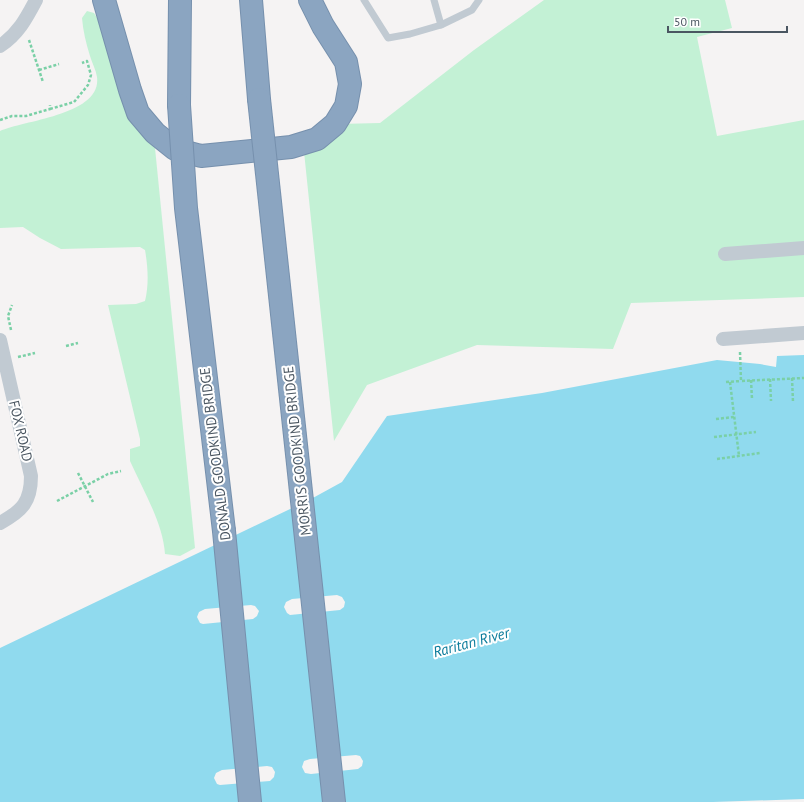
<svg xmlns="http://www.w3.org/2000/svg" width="804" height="802" font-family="'PT Sans',sans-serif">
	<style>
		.green { fill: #c3f1d5 }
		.water { fill: #90daee }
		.pier { fill: #f5f3f3 }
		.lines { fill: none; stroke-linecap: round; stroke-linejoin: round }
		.highway-casing { stroke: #7690ad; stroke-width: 24 }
		.path { stroke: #7ad0a6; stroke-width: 2.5; stroke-dasharray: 3 2; stroke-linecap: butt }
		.lane { stroke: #c1cad2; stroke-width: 7 }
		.street { stroke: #c1cad2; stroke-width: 14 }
		.highway { stroke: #8ba5c1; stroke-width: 22 }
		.highway-bridge-casing { stroke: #7690ad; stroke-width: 24; stroke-linecap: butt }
		.highway-bridge { stroke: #8ba5c1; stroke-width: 22 }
		.labels { text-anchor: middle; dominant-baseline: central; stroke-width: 4; stroke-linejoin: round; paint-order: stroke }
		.street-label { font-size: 14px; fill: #4a5661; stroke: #fff }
		.water-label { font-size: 15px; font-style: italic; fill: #0c7c9b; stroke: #fff }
	</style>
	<rect width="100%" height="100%" fill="#f5f3f3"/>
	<g class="green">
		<path d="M544 0H725L732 28 697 37 717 136 804 120V297L631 303 613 349 477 345 367 385 334 441 303 142 339 124 380 123 474 50Z"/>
		<path d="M87 11 94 13 99 21 144 134 155 148 195 548 180 556 165 554C163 523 143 490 130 461V449L140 446V439L108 305 136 304 145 301C149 285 148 267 145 250L140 247 61 249 40 238 23 227 0 228V131C24 120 102 115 97 77 96 70 92 63 90 56 86 43 83 31 82 18Z"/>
	</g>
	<path class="water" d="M804 355V799L713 802H0V648L311 499 342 482 387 416 542 393 717 360 760 364 776 367 777 356Z"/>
	<g class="pier">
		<path d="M337 595 342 597 345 602 344 607 340 610 290 615 287 613 284 607 286 602 292 599Z"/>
		<path d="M251 605 255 606 259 611 257 616 253 619 203 624 200 623 197 617 199 612 205 609Z"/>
		<path d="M356 755 360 756 363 761 362 766 358 769 311 774 305 773 302 767 304 761 310 759Z"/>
		<path d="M267 766 272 767 275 772 274 777 270 781 220 785 217 784 214 778 216 773 222 770Z"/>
	</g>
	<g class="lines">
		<g class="highway-casing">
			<g id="highway">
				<path d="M104 0 130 90 138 113 155 133 175 149 201 156 291 147 317 139 335 124 346 106 350 84 346 62 323 26 310 0"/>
				<path d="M251 0 259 99"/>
				<path d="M179 105 180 0"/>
				<path d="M302 501 334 802"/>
				<path d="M224 531 250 802"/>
			</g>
		</g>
		<g class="path">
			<path d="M29 40 43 82"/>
			<path d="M39 70 59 64"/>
			<path d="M50 109 74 102 79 96 88 85 91 75 87 61 82 63"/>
			<path d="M0 120 12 116H26L50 109V105"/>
			<path d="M11 330 8 316 12 305"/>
			<path d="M66 346 78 343"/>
			<path d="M740 352 741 381 804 378"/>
			<path d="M18 357 35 353"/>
			<path d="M792 378 793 402"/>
			<path d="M770 379 771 401"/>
			<path d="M751 380 752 399"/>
			<path d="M726 382 741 381"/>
			<path d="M730 382 739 456"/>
			<path d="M716 419 734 417"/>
			<path d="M714 437 756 432"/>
			<path d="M717 459 760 453"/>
			<path d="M78 473 93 502"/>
			<path d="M57 501 108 474 121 471"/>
		</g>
		<g class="lane">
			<path d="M364 0 388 38 410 34 441 25 472 10 479 0"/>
			<path d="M434 0 441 25"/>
		</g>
		<g class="street">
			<path d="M0 46C18 34 26 19 36 0"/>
			<path d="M725 254 804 248"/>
			<path d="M723 339 804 333"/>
			<path d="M0 340 31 476C31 502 22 511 0 523"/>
		</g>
		<use href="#highway" class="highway"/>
		<g class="highway-bridge-casing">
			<g id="highway-bridge">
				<path d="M259 99 302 501"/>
				<path d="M179 105 186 208 224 531"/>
			</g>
		</g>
		<use href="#highway-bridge" class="highway-bridge"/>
	</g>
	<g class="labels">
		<g class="street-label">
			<text transform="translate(21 431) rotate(77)">FOX ROAD</text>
			<text transform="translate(297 451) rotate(-96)">MORRIS GOODKIND BRIDGE</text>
			<text transform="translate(215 454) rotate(-97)">DONALD GOODKIND BRIDGE</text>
		</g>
		<g class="water-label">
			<text transform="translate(471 642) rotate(-15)">Raritan River</text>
		</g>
	</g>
	<path d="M668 26v6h119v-6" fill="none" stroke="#4a5661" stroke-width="2"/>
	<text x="674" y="26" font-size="12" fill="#4a5661" stroke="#ffffff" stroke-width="3" paint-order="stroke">50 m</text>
</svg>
